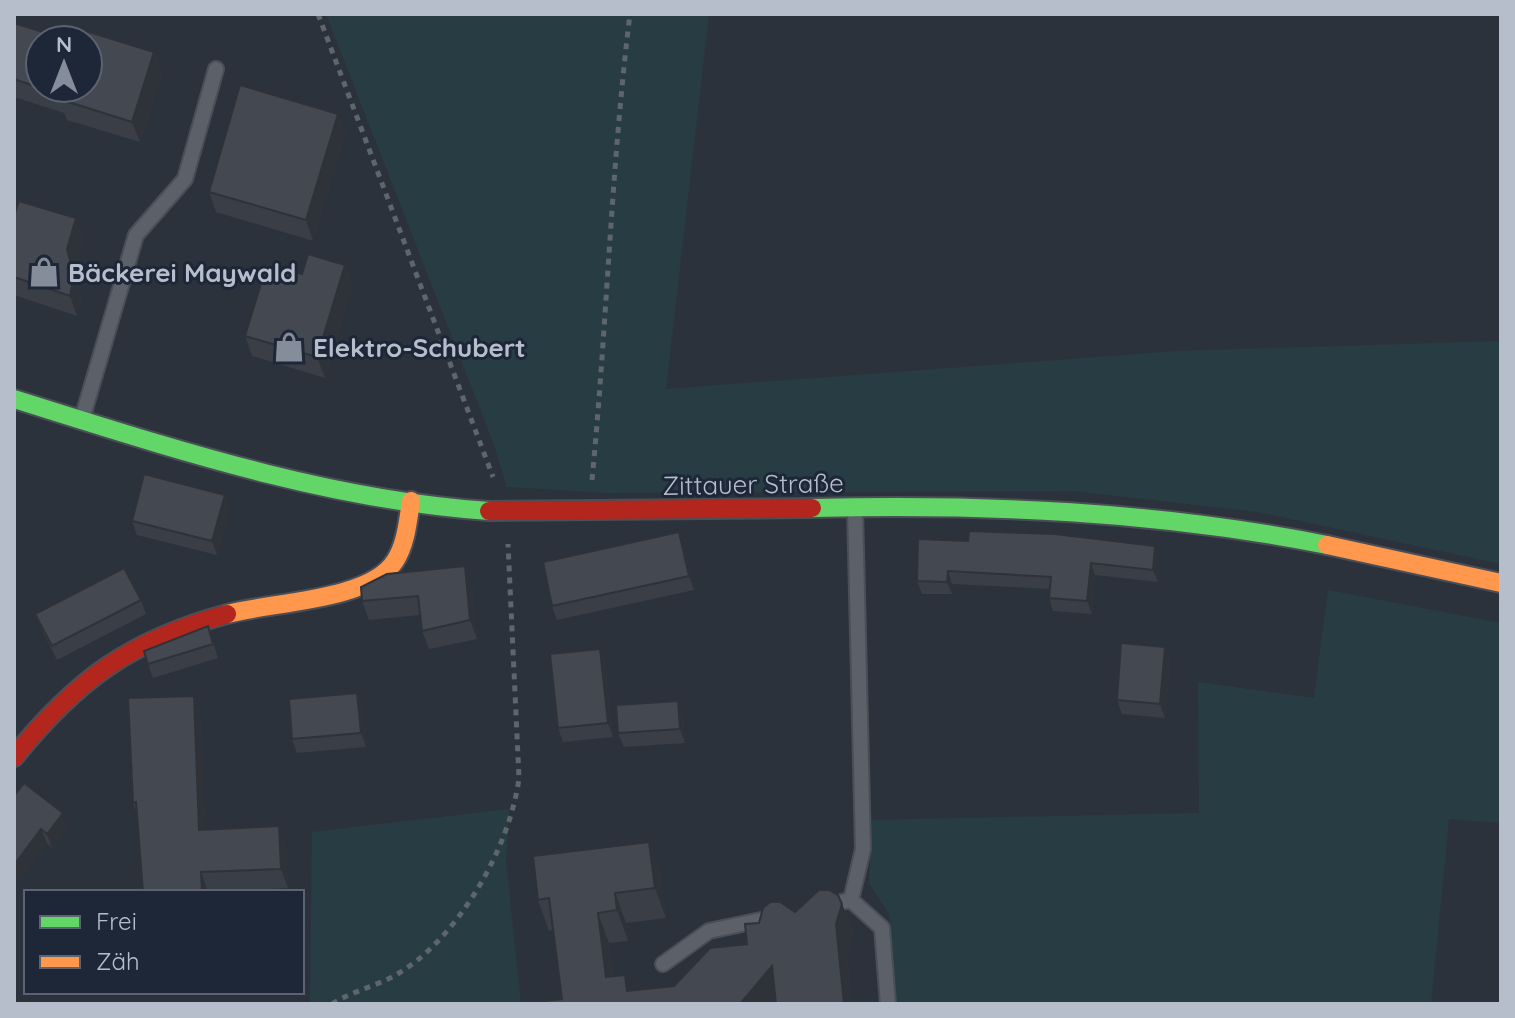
<svg xmlns="http://www.w3.org/2000/svg" width="1515" height="1018" font-family="Quicksand,sans-serif">
	<style>
		.green { fill: #283d43 }
		.lines { fill: none; stroke-linecap: round; stroke-linejoin: round }
		.lane-casing { stroke: #4a4e56; stroke-width: 18 }
		.fast-casing { stroke: #4a4e56; stroke-width: 22 }
		.slow-casing { stroke: #4a4e56; stroke-width: 22 }
		.jam-casing { stroke: #4a4e56; stroke-width: 22 }
		.path { stroke: #5f656d; stroke-width: 5; stroke-dasharray: 6 6; stroke-linecap: butt }
		.lane { stroke: #5c6069; stroke-width: 14 }
		.fast { stroke: #63d668; stroke-width: 18 }
		.slow { stroke: #ff974d; stroke-width: 18 }
		.jam { stroke: #b3261e; stroke-width: 18 }
		.wall { fill: #3a3e46 }
		.shaded-wall { fill: #2f3239 }
		.building { fill: #434851; stroke: #2f3239; stroke-width: 2 }
		.labels { text-anchor: middle; dominant-baseline: central; stroke-width: 6; stroke-linejoin: round; paint-order: stroke }
		.poi-label { font-size: 26px; font-weight: bold; fill: #b6becc; stroke: #1e2738; text-anchor: start }
		.street-label { font-size: 26px; fill: #b6becc; stroke: #1e2738 }
	</style>
	<rect width="100%" height="100%" fill="#2c323c"/>
	<g class="green">
		<path d="M326 14H709L666 389 1179 351 1501 341V564L1258 512 1073 491 610 493 507 487 493 442Z"/>
		<path d="M1328 590 1501 623V823L1449 819 1431 1004H896L889 914 869 883 872 820 1199 813 1198 682 1314 698Z"/>
		<path d="M509 809 506 862 521 1004H310L312 832Z"/>
	</g>
	<g class="lines">
		<g class="lane-casing">
			<g id="lane">
				<path d="M82 419 136 235 185 179 216 69"/>
				<path d="M851 900 882 928 888 1004"/>
				<path d="M823 906 851 900 863 849 855 508"/>
				<path d="M663 964 709 931 775 917"/>
			</g>
		</g>
		<g class="fast-casing">
			<g id="fast">
				<path d="M14 399C168 447 326 500 489 511"/>
				<path d="M812 508C986 504 1156 511 1327 545"/>
			</g>
		</g>
		<g class="slow-casing">
			<g id="slow">
				<path d="M1327 545 1501 583"/>
				<path d="M227 614C271 602 370 601 395 561 406 544 408 521 411 501"/>
			</g>
		</g>
		<g class="jam-casing">
			<g id="jam">
				<path d="M489 511 812 508"/>
				<path d="M14 757C76 680 131 640 227 614"/>
			</g>
		</g>
		<g class="path">
			<path d="M318 14 493 477"/>
			<path d="M592 480C607 325 611 168 630 14"/>
			<path d="M332 1004C352 991 374 987 394 976 457 941 510 848 519 778L508 544"/>
		</g>
		<use href="#lane" class="lane"/>
		<use href="#fast" class="fast"/>
		<use href="#slow" class="slow"/>
		<use href="#jam" class="jam"/>
	</g>
	<g class="wall">
		<path d="M14 23 68 40 154 52 162 73 140 142 67 120 64 113 14 97Z"/>
		<path d="M338 114 345 134 313 241 216 212 209 192Z"/>
		<path d="M14 216 84 239 74 269 81 296 77 316 14 295Z"/>
		<path d="M345 265 352 286 325 378 252 356 245 336 302 274Z"/>
		<path d="M230 509 217 555 137 535 132 521Z"/>
		<path d="M918 539 1155 546 1159 559 1158 582 1095 575 1092 614 1053 611 1049 598 1050 589 952 584V594H922L917 581Z"/>
		<path d="M684 546 694 590 557 620 552 606Z"/>
		<path d="M472 585 477 639 429 649 422 631 420 615 369 620 362 601Z"/>
		<path d="M141 600 146 614 57 660 41 628 35 614Z"/>
		<path d="M208 626 218 658 153 678 148 664Z"/>
		<path d="M1165 647 1170 661 1165 718 1122 714 1117 700Z"/>
		<path d="M600 649 605 663 613 737 563 742 558 728Z"/>
		<path d="M194 696 201 715 205 829 286 846 288 888 208 892H143L137 814 133 803Z"/>
		<path d="M678 701 683 715 685 743 624 747 618 733Z"/>
		<path d="M362 707 366 747 297 753 292 739Z"/>
		<path d="M14 796 68 827 52 848 47 843 14 886Z"/>
		<path d="M649 842 660 873 666 918 626 923 628 941 609 943 613 976 625 975 631 991 674 986 747 944 759 923 795 912 842 904 854 934 847 955 852 1004H545L562 999 553 930 549 931 538 900Z"/>
	</g>
	<g class="shaded-wall">
		<path d="M154 52 162 73 140 142 132 122Z"/>
		<path d="M338 114 345 134 313 241 306 220Z"/>
		<path d="M76 218 84 239 74 269 81 296 77 316 70 296 67 249Z"/>
		<path d="M345 265 352 286 325 378 317 357Z"/>
		<path d="M225 495 230 509 217 555 212 541Z"/>
		<path d="M679 532 684 546 694 590 689 576Z"/>
		<path d="M1155 546 1159 559 1158 582 1153 570Z"/>
		<path d="M1091 563 1095 575 1092 614 1087 601Z"/>
		<path d="M465 566 472 585 477 639 470 620Z"/>
		<path d="M948 571 952 584V594L947 582Z"/>
		<path d="M1165 647 1170 661 1165 718 1160 704Z"/>
		<path d="M600 649 605 663 613 737 608 723Z"/>
		<path d="M357 693 362 707 366 747 361 733Z"/>
		<path d="M194 696 201 715 206 849 199 830Z"/>
		<path d="M678 701 683 715 685 743 680 729Z"/>
		<path d="M63 813 68 827 52 848 47 834Z"/>
		<path d="M279 826 286 846 288 888 281 869Z"/>
		<path d="M41 829 47 843 14 886V865Z"/>
		<path d="M649 842 660 873 666 918 655 888Z"/>
		<path d="M201 872 208 892H202Z"/>
		<path d="M615 893 626 923 628 941 617 910Z"/>
		<path d="M842 904 854 934 847 955 852 1004H844L836 924Z"/>
		<path d="M598 913 609 943 616 1004 606 977Z"/>
		<path d="M772 966 777 1004H740Z"/>
		<path d="M625 975 636 1004 627 991Z"/>
	</g>
	<g class="building">
		<path d="M14 23 68 40H40V88L14 79Z"/>
		<path d="M76 28 154 52 132 122 59 99 61 94 41 88H88V40H72Z"/>
		<path d="M240 85 338 114 306 220 209 192Z"/>
		<path d="M19 201 76 218 67 249 74 275 70 296 14 277V216Z"/>
		<path d="M308 254 345 265 317 357 245 336 267 264 302 274Z"/>
		<path d="M144 474 225 495 212 541 132 521Z"/>
		<path d="M969 531 1055 534 1155 546 1153 570 1091 563 1087 601 1049 598 1051 577 948 571 947 582 917 581 918 539 968 541Z"/>
		<path d="M679 532 689 576 552 606 543 562Z"/>
		<path d="M465 566 470 620 422 631 418 596 362 601 361 587 387 574Z"/>
		<path d="M124 568 141 600 52 646 35 614Z"/>
		<path d="M208 626 213 644 148 664 144 651Z"/>
		<path d="M1121 643 1165 647 1160 704 1117 700Z"/>
		<path d="M600 649 608 723 558 728 550 654Z"/>
		<path d="M357 693 361 733 292 739 289 699Z"/>
		<path d="M194 696 199 830 279 826 281 869 201 872 202 892H143L136 802 133 803 128 698Z"/>
		<path d="M678 701 680 729 618 733 616 705Z"/>
		<path d="M24 783 63 813 47 834 41 829 14 865V796Z"/>
		<path d="M649 842 655 888 615 893 617 910 598 913 606 977 625 975 627 991 674 986 710 948 747 944 745 924 759 923 763 908 770 902H780L795 912 819 890H829L838 895 842 904 836 924 844 1004H776L772 966 740 1004H545V1001L562 999 549 898 538 900 533 856Z"/>
	</g>
	<defs>
		<g id="shop-bare" transform="scale(2.4)"><path d="M-5-2.5h2.3a2.7 3.5 0 0 1 5.4 0H5L5.5 6h-11ZM-1.5-2.5h3a1.5 2.3 0 0 0-3 0Z" fill="#868d9a" stroke="#1e2738" stroke-width="2.5" paint-order="stroke"/></g>
	</defs>
	<g fill-rule="evenodd">
		<use href="#shop-bare" x="44" y="272"/>
		<use href="#shop-bare" x="289" y="347"/>
	</g>
	<g class="labels">
		<g class="poi-label">
			<text x="68" y="272">Bäckerei Maywald</text>
			<text x="313" y="347">Elektro-Schubert</text>
		</g>
		<g class="street-label">
			<text transform="translate(753 484) rotate(-1)">Zittauer Straße</text>
		</g>
	</g>
	<rect width="1515" height="1018" fill="none" stroke="#b6becc" stroke-width="32"/>
	<rect x="24" y="890" width="280" height="104" fill="#1e2738" stroke="#5b6373" stroke-width="2"/>
	<rect x="40" y="916" width="40" height="12" fill="#63d668" stroke="#5b6373" stroke-width="2"/>
	<text x="96" y="930" font-size="24" fill="#b6becc">Frei</text>
	<rect x="40" y="956" width="40" height="12" fill="#ff974d" stroke="#5b6373" stroke-width="2"/>
	<text x="96" y="970" font-size="24" fill="#b6becc">Zäh</text>
	<g transform="translate(64 64)"><circle r="38" fill="#1e2738" stroke="#5b6373" stroke-width="2"/>
	<path d="M0-6L14 30L0 20L-14 30Z" fill="#868d9a"/>
	<text y="-12" font-size="22" font-weight="bold" text-anchor="middle" fill="#b6becc">N</text>
	</g>
</svg>
